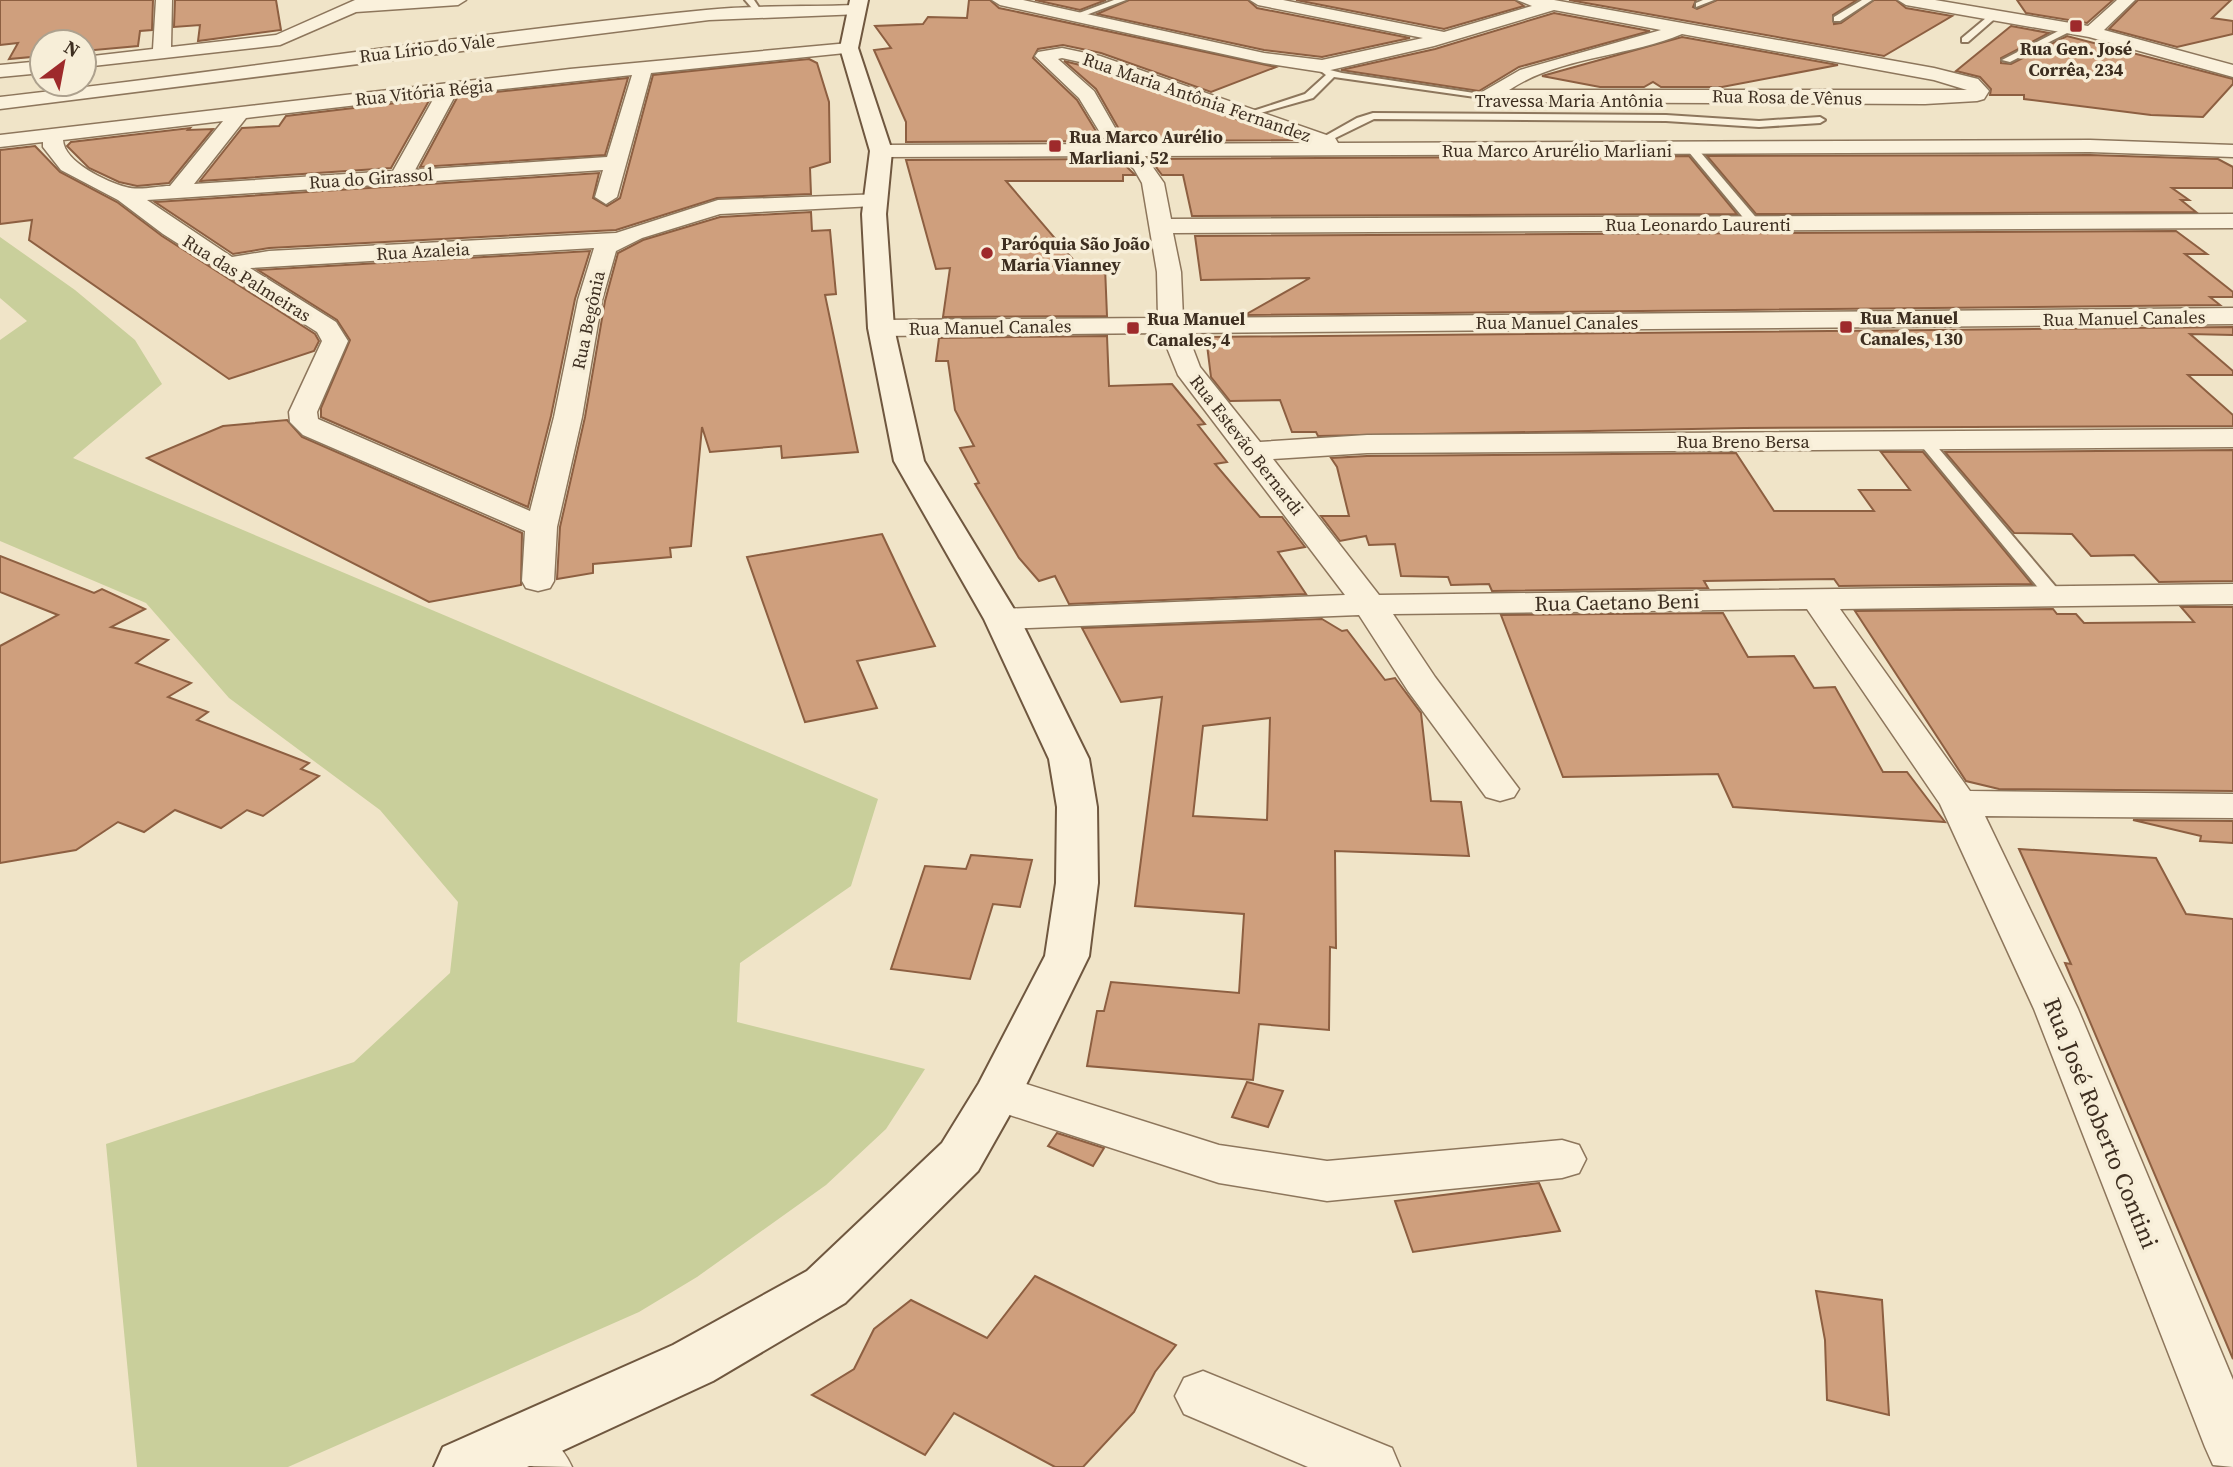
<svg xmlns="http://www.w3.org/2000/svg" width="2233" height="1467" font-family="'Source Serif 4',serif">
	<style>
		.green { fill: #c9cf9b }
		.building { fill: #cf9f7d; stroke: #8d5f41; stroke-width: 2; fill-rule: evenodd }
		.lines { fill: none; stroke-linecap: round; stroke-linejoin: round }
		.lane-casing { stroke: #8d765c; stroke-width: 4 }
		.street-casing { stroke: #8d765c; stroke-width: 3 }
		.secondary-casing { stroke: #6f573f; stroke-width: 4 }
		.lane { fill: #faf1dc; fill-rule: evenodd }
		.street { fill: #faf1dc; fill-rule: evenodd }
		.secondary { fill: #faf1dc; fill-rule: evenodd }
		.poi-dot { fill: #9e2a2b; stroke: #f7eed8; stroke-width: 2.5 }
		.labels { text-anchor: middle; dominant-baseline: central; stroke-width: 7; stroke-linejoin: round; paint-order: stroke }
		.far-street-label { font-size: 18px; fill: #3d2e20; stroke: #f7eed8 }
		.far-poi-label { font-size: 18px; font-weight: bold; fill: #3d2e20; stroke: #f7eed8; text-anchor: start }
		.street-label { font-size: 21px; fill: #3d2e20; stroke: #f7eed8 }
		.near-street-label { font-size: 24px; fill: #3d2e20; stroke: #f7eed8 }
	</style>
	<rect width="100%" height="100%" fill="#f0e4c8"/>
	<path class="green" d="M0 237 75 290 135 340 162 384 73 458 878 799 851 886 740 963 737 1022 925 1069 886 1129 826 1185 697 1277 639 1312 288 1467H137L106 1144 354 1062 450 973 458 902 380 810 229 698 146 603 0 541V340L27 321 0 298Z"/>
	<g class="building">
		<path d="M0 0H153L152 30 140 31 138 46 84 51V42H42V56L9 59 18 43 0 45Z"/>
		<path d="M175 0H276L281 30 198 41 200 25 174 27Z"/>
		<path d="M969 0H990L999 8 1276 67 1211 92 1101 53 1063 45 1038 49 1033 58 1077 100 1102 141 906 142V122L874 50 891 48 875 26 923 24 928 17 967 18Z"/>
		<path d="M1035 0H1106L1080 10Z"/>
		<path d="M1129 0H1248L1257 8 1410 38 1322 57 1264 50 1097 14Z"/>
		<path d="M1296 0H1515L1524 6 1444 29Z"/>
		<path d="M1569 0H1696L1693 7 1697 9 1717 0H1857L1833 15 1834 24 1841 23 1874 0H1896L1906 8 1952 16 1884 56Z"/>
		<path d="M2017 0H2113L2087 23 2026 13Z"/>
		<path d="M2138 0H2231L2212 18 2233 21V34L2177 47 2109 29Z"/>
		<path d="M1554 13 1650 31 1519 67 1479 91 1341 70 1435 49Z"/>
		<path d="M2011 26 2049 33 2001 58V63L2011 64 2067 36 2233 79V84L2203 117 2151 115 2024 99V95H1990L1991 89 1980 77 1956 71Z"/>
		<path d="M1682 37 1838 65 1722 87H1661L1653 82 1644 87H1600L1542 76Z"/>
		<path d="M809 59 817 63 829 102 830 162 810 168 811 194 717 198 616 230 269 248 233 254 155 202 599 173 593 198 607 206 620 198 653 75Z"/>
		<path d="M1064 61 1088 67 1296 140 1132 141 1120 131 1096 89Z"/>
		<path d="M628 78 605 155 420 167 458 96Z"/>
		<path d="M430 99 391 168 200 181 242 128 279 126 286 116Z"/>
		<path d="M190 128 188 130 213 129 169 183 137 186 119 182 89 168 67 146 71 142Z"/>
		<path d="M35 146 60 172 117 202 162 236 315 334 319 341 314 351 229 379 29 240 32 220 0 224V150Z"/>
		<path d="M2090 155 2218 159 2233 167V188H2172L2189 200H2181L2196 212 1756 214 1707 156Z"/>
		<path d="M1689 156 1737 214 1192 216 1183 175H1162L1150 159Z"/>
		<path d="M1119 159 1135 175H1123V181H1006L1082 270 1105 267 1107 316 943 317 950 268 936 269 906 160Z"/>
		<path d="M811 212 812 231 830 230 836 294 825 295 858 452 782 458 781 446 710 452 702 427 691 546 670 548 671 557 593 564V573L557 579 560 527 585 417 605 301 618 253 643 240 720 217Z"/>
		<path d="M2176 231 2207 254H2185L2233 292V297H2210L2220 305 1245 315 1310 278 1201 280 1195 236Z"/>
		<path d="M590 251 575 299 551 416 528 507 321 417V408L350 340 337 320 258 270Z"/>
		<path d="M2233 327V335L2190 334 2233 371V375H2188L2233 415V426L1744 428 1318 436 1316 432H1292L1280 400 1230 401 1211 377 1206 337Z"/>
		<path d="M1107 336 1109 386 1172 384 1205 424 1198 425 1227 462 1215 464 1260 517H1282L1305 547 1278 552 1306 594 1069 604 1055 576 1039 581 1019 558 975 484 979 483 960 448 974 446 955 410 948 361H936L939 338Z"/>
		<path d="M287 420 302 437 522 533 521 585 429 602 147 458 223 426Z"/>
		<path d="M2233 450V581L2159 582 2134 555 2091 556 2072 534 2014 533 1945 452Z"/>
		<path d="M1881 452H1923L2032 584 1839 586 1834 579 1704 581 1708 588 1492 591 1489 584 1451 585 1448 577 1401 576 1395 544 1369 545 1366 536 1340 541 1321 516H1349L1337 467 1331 458 1367 456 1736 453 1774 511H1874L1859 490H1910Z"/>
		<path d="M882 534 935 646 857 661 877 708 805 722 747 557Z"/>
		<path d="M0 556 94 593 102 589 145 609 111 627 168 640 136 663 191 683 168 697 208 712 197 720 309 763 301 769 319 776 263 816 247 810 221 828 175 810 144 832 118 822 76 850 0 863V646L58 615 0 592Z"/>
		<path d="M2181 607H2233V791L1999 789 1966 781 1855 611 2053 609 2057 614H2076L2084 623 2194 622Z"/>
		<path d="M1723 613 1748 657 1794 656 1814 688 1835 687 1883 772H1907L1945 822 1733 807 1718 774 1563 777 1501 615Z"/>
		<path d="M1322 619 1342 631 1347 630 1385 680 1395 678 1421 713 1431 801 1461 802 1469 856 1335 851 1336 948 1330 947 1329 1030 1259 1024 1253 1080 1087 1066 1097 1011H1104L1111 982 1239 993 1244 914 1135 906 1162 697 1121 702 1082 628ZM1270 718 1267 820 1193 816 1203 726Z"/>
		<path d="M2133 820 2233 821V843L2200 841 2201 836Z"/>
		<path d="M2019 849 2156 858 2186 914 2233 919V1359L2065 963 2071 964Z"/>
		<path d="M971 855 1032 860 1020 907 993 904 970 979 891 969 925 866 966 869Z"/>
		<path d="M1247 1082 1283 1091 1268 1127 1232 1117Z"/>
		<path d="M1057 1133 1104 1148 1093 1166 1048 1146Z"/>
		<path d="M1539 1183 1560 1231 1413 1252 1395 1201Z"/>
		<path d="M1035 1276 1176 1345 1155 1372 1134 1412 1083 1467H1055L954 1413 925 1455 812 1395 854 1369 874 1329 911 1300 987 1338Z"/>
		<path d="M1816 1291 1882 1300 1889 1415 1827 1400 1825 1340Z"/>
	</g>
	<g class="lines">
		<g class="lane-casing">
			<g id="lane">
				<path d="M745 0H754L764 15H758Z"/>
				<path d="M1114 0H1126L1078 18 1071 16Z"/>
				<path d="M1703 0H1714L1696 7V3Z"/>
				<path d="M1862 0H1872L1840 21H1834V17Z"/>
				<path d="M1992 13 1999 15 1968 42H1962V38Z"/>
				<path d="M2070 25 2073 30 2010 62 2002 60Z"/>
				<path d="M1319 63 1326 69 1342 73 1494 96 1489 99 1334 77 1313 98 1250 116V112L1305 94 1326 75 1314 66Z"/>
				<path d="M1373 113 1666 115 1759 121 1820 117 1825 120 1820 123 1759 127 1666 121 1374 119 1327 142 1318 140 1357 118Z"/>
				<path d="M1688 147H1696L1759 221V227H1751L1688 151Z"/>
				<path d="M1924 435 1929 437 2061 593 2064 597 2061 601H2049L1919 443 1916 440Z"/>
			</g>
		</g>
		<g class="street-casing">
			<g id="street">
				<path d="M156 0H172L171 47 276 35 355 0H466L458 5 356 12 280 45 84 67V57L153 49Z"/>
				<path d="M992 0H1023L1264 53 1322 60 1423 38 1258 5 1250 0H1283L1444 32 1532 6 1517 0H1554L1934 68 1978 79 1989 91 1984 99 1977 101 1925 104 1489 102 1479 96 1482 92 1520 70 1661 30 1554 10 1434 46 1322 72 1264 63 1000 5ZM1682 34 1934 80 1967 90H1509C1558 57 1627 57 1682 34Z"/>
				<path d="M1898 0H1935L2088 26 2117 0H2135L2104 30 2233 65V77L2089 37 1906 5Z"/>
				<path d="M855 5 863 10 861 14 709 20 0 109V97C236 71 470 33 706 10 755 5 806 7 855 5Z"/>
				<path d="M849 43 858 48 855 52 651 73 617 197 606 204 595 197 603 170 147 200 232 257 269 251 616 233 718 200 882 194 885 199 882 204 874 206 720 214 642 238 616 251 602 300 582 417 557 527 554 581 550 588 538 591 526 588 522 581 525 531 303 435 290 422 289 412 322 341 317 332 163 234 118 200 61 170 43 147V142L0 147V135L570 69ZM632 75 607 157 415 170 456 94ZM435 96 393 171 194 184 246 118ZM223 121 170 186C157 186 139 191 126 187 107 182 64 162 63 140ZM594 248 578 300 554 417 530 511 318 419 317 412 348 341 336 322 250 268Z"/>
				<path d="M1062 48 1100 56 1335 138 1338 143 2090 140 2233 145V157L2090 152 1145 156 1164 183 1171 219 2233 214V228L1173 233 1181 272 1183 318 2233 308V324L1187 333 1200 367 1260 442 1367 435 2233 429V447L1367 453 1273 459 1379 595 2233 584V604L1840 609 1970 791 2233 794V818L1985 816 2078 1009 2233 1380V1467L2213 1465 2205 1447 2034 1009 1940 804 1807 609 1393 614 1435 677 1519 789 1514 797 1500 801 1486 797 1408 691 1359 615 1002 629 990 626 985 619 990 612 1002 609 1345 595 1178 375 1161 333 881 336 872 333 868 328 872 323 881 320 1158 318 1157 272 1142 183 1134 169 1120 156 881 157 871 151 881 145 1107 144 1079 98 1035 56 1038 52ZM1062 58 1089 64 1311 143 1131 144 1118 133 1094 91 1058 59Z"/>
				<path d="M42 61V73L0 77V65Z"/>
				<path d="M998 1075 1219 1145 1327 1161 1562 1140 1579 1145 1586 1159 1579 1173 1562 1178 1327 1201 1219 1183 982 1106 975 1093 982 1080Z"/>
				<path d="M1203 1371 1392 1448 1400 1467H1308L1184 1414 1175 1396 1184 1378Z"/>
				<path d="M513 1421C540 1431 560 1440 572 1467L493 1465 485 1447 493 1429Z"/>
			</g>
		</g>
		<g class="secondary-casing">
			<path id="secondary" d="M850 0H868L858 48 892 151 886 214 894 328 924 461 1020 619 1089 759 1097 807 1098 883 1089 956 1022 1093 978 1171 845 1303 713 1381 527 1467H434L443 1447 673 1345 807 1271 942 1143 979 1083 1045 956 1056 883 1057 807 1049 759 984 619 894 461 868 328 862 214 870 151 840 48Z"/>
		</g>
		<use href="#lane" class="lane"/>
		<use href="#street" class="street"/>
		<use href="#secondary" class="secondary"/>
	</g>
	<g class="poi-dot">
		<rect x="2069" y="19" width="14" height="14" rx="3.5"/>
		<rect x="1048" y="139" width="14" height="14" rx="3.5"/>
		<circle cx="987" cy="253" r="7"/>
		<rect x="1839" y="320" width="14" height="14" rx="3.5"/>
		<rect x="1126" y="321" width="14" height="14" rx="3.5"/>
	</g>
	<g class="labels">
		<g class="far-street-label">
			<text transform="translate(427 48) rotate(-7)">Rua Lírio do Vale</text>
			<text transform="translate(424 92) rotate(-6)">Rua Vitória Régia</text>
			<text transform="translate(1197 97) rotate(19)">Rua Maria Antônia Fernandez</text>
			<text transform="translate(1787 97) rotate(1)">Rua Rosa de Vênus</text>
			<text x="1569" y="100">Travessa Maria Antônia</text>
			<text x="1557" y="150">Rua Marco Arurélio Marliani</text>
			<text transform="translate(371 178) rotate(-4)">Rua do Girassol</text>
			<text x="1698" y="224">Rua Leonardo Laurenti</text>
			<text transform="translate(423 251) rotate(-3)">Rua Azaleia</text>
			<text transform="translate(247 278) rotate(32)">Rua das Palmeiras</text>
			<text transform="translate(2124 318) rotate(-1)">Rua Manuel Canales</text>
			<text transform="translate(588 320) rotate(-78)">Rua Begônia</text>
			<text x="1557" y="322">Rua Manuel Canales</text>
			<text transform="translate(990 327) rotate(-1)">Rua Manuel Canales</text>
			<text x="1743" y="441">Rua Breno Bersa</text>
			<text transform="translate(1247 445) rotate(52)">Rua Estevão Bernardi</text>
		</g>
		<g class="far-poi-label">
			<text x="2076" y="48" text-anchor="middle">Rua Gen. José<tspan x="2076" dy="21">Corrêa, 234</tspan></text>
			<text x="1069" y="136">Rua Marco Aurélio<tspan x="1069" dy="21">Marliani, 52</tspan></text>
			<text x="1001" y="243">Paróquia São João<tspan x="1001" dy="21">Maria Vianney</tspan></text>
			<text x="1860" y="317">Rua Manuel<tspan x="1860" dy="21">Canales, 130</tspan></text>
			<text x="1147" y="318">Rua Manuel<tspan x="1147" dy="21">Canales, 4</tspan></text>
		</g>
		<g class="street-label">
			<text transform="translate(1617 602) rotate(-1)">Rua Caetano Beni</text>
		</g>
		<g class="near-street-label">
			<text transform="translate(2101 1123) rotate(68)">Rua José Roberto Contini</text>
		</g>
	</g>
	<g transform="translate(63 63) rotate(32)"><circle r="33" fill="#f7eed8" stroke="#ada18e" stroke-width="2"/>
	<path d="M0-5L12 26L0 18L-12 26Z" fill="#9e2a2b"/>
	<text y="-10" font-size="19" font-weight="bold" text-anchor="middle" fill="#3d2e20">N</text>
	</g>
</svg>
